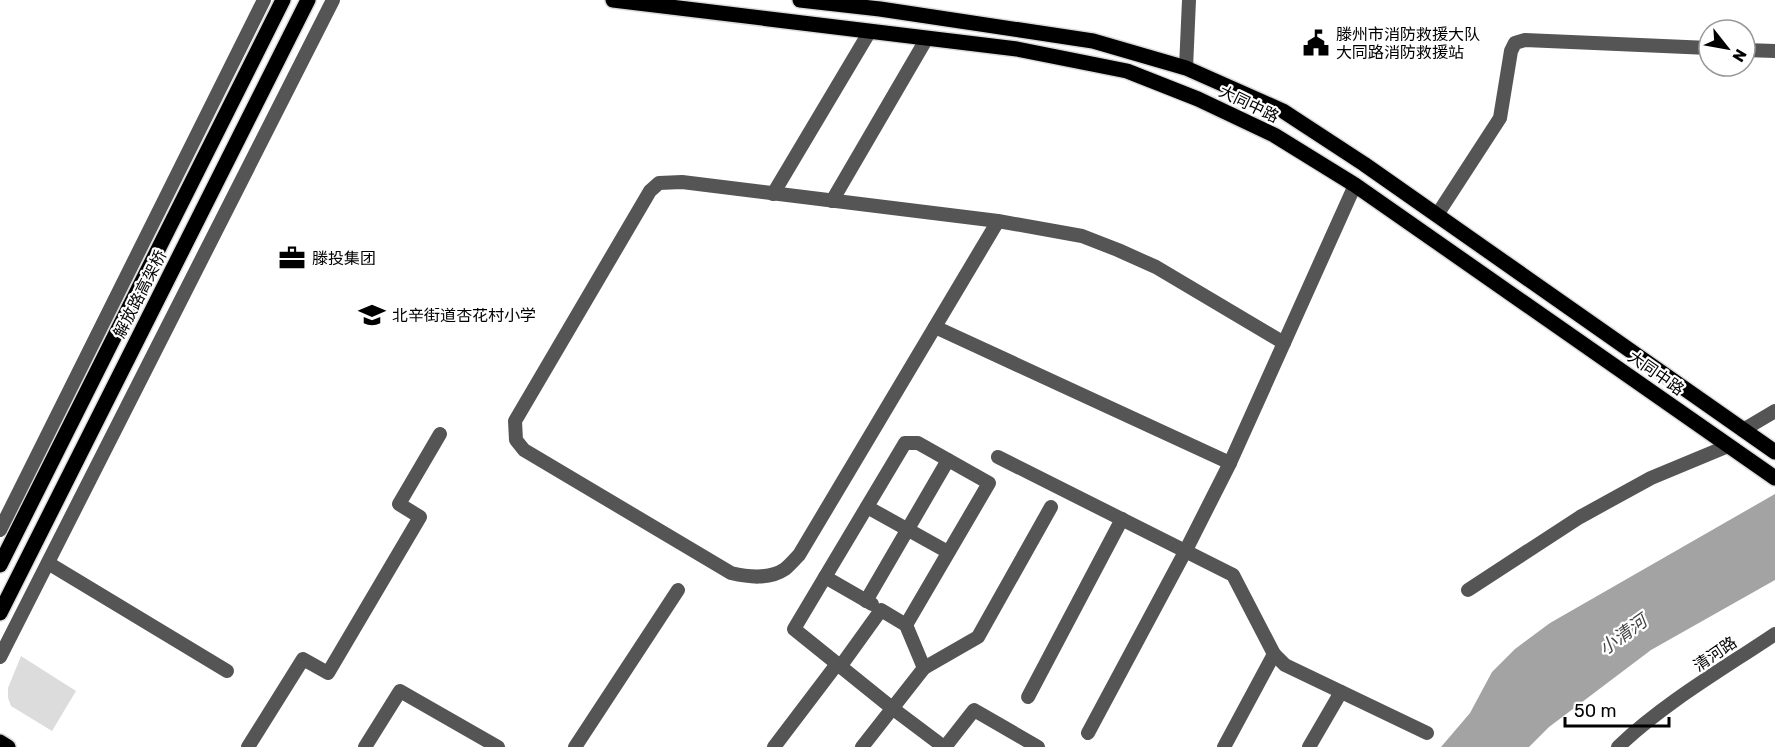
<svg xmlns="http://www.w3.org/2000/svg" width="1775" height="747" font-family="Rubik,'Noto Sans SC',sans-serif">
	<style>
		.green { fill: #dcdcdc }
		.water { fill: #a3a3a3 }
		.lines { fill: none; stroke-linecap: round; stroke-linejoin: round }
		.major-casing { stroke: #dbdbdb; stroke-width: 18 }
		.minor { stroke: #555; stroke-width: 14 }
		.major { stroke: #000; stroke-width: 15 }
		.labels { text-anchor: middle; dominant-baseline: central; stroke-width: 4.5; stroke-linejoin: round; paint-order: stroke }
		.poi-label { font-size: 16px; fill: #000; stroke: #fff; text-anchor: start }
		.street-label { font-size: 16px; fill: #000; stroke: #fff }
		.water-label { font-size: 18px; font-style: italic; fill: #444; stroke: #fff }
	</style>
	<rect width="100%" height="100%" fill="#fff"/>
	<path class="green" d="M21 656 76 691 52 731 11 706 8 698V688Z"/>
	<path class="water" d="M1775 494V580L1651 650 1549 727 1529 747H1441L1470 713 1492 672 1515 649 1550 623Z"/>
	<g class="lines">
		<g class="major-casing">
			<g id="major">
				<path d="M613 0 1017 49 1127 71 1198 99 1274 135 1355 185 1775 478"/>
				<path d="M800 0 880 9 1093 41 1186 68 1283 111 1364 164 1775 452"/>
				<path d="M0 565 283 0"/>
				<path d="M0 613 308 0"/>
				<path d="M0 742 8 747"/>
			</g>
		</g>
		<g class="minor">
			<path d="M1745 50 1775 51"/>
			<path d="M1186 68 1189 0"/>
			<path d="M773 194 870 31"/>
			<path d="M832 201 927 38"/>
			<path d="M1437 215 1500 118 1511 51 1515 43 1525 40 1709 48"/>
			<path d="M998 221 799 555C795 559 790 565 785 569 769 580 748 577 731 573L524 450 516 440 515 421 650 191 659 183 682 182 998 221 1082 236 1118 250 1156 267 1284 343"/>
			<path d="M935 327 1230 463"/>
			<path d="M1743 430 1775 411"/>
			<path d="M998 457 1233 575 1274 654 1285 665 1427 733"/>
			<path d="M867 507 948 552"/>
			<path d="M0 530 264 0"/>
			<path d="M48 563 227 671"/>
			<path d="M825 577 872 604"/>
			<path d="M1468 590 1580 517 1651 478 1728 446"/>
			<path d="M866 601 948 460"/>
			<path d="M906 625 989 483 918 443H905L794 629 892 708 944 747"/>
			<path d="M0 657 333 0"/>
			<path d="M840 667 881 610 906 625 924 668"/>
			<path d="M1028 697 1122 519"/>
			<path d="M1088 733 1186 550 1230 463 1355 185"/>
			<path d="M248 747 303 659 328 673 420 517 399 504 440 434"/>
			<path d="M365 747 400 691 498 747"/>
			<path d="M575 747 678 590"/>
			<path d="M774 747 837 664"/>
			<path d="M862 747 924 668 978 637 1051 507"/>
			<path d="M945 747 974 710 1038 747"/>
			<path d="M1224 747 1274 654"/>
			<path d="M1309 747 1341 692"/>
			<path d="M1618 747C1664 703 1723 669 1775 634"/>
		</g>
		<use href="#major" class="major"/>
	</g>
	<defs>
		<g id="civic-bare" transform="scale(2.07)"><path d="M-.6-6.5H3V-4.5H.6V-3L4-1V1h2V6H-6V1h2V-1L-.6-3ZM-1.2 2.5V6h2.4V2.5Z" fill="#000" stroke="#fff" stroke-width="2.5" paint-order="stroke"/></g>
		<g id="office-bare" transform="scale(2.07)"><path d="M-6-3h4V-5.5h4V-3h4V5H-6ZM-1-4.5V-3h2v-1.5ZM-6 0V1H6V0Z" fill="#000" stroke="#fff" stroke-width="2.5" paint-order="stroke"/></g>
		<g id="school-bare" transform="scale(2.07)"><path d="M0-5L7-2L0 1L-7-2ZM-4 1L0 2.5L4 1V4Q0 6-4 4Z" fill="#000" stroke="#fff" stroke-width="2.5" paint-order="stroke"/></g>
	</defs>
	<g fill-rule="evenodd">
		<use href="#civic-bare" x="1316" y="43"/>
		<use href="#office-bare" x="292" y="258"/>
		<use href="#school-bare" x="372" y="315"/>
	</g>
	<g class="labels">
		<g class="poi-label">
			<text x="1336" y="34">滕州市消防救援大队<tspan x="1336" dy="18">大同路消防救援站</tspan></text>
			<text x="312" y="258">滕投集团</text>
			<text x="392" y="315">北辛街道杏花村小学</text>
		</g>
		<g class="street-label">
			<text transform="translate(1249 104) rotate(26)">大同中路</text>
			<text transform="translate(140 294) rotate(-63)">解放路高架桥</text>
			<text transform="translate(1656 373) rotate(35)">大同中路</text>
			<text transform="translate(1715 654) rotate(-34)">清河路</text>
		</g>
		<g class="water-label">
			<text transform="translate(1623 635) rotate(-36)">小清河</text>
		</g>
	</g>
	<g transform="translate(1727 48) rotate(121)"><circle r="28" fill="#ffffff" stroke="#999999" stroke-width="1.5"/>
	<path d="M0-4.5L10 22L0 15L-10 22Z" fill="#000000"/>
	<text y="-9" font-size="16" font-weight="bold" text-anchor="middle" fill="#000000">N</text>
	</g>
	<path d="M1565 717v9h104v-9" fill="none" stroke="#000000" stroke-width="3"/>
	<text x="1574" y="717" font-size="18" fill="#000000" stroke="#ffffff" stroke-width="4.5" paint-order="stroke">50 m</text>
</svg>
